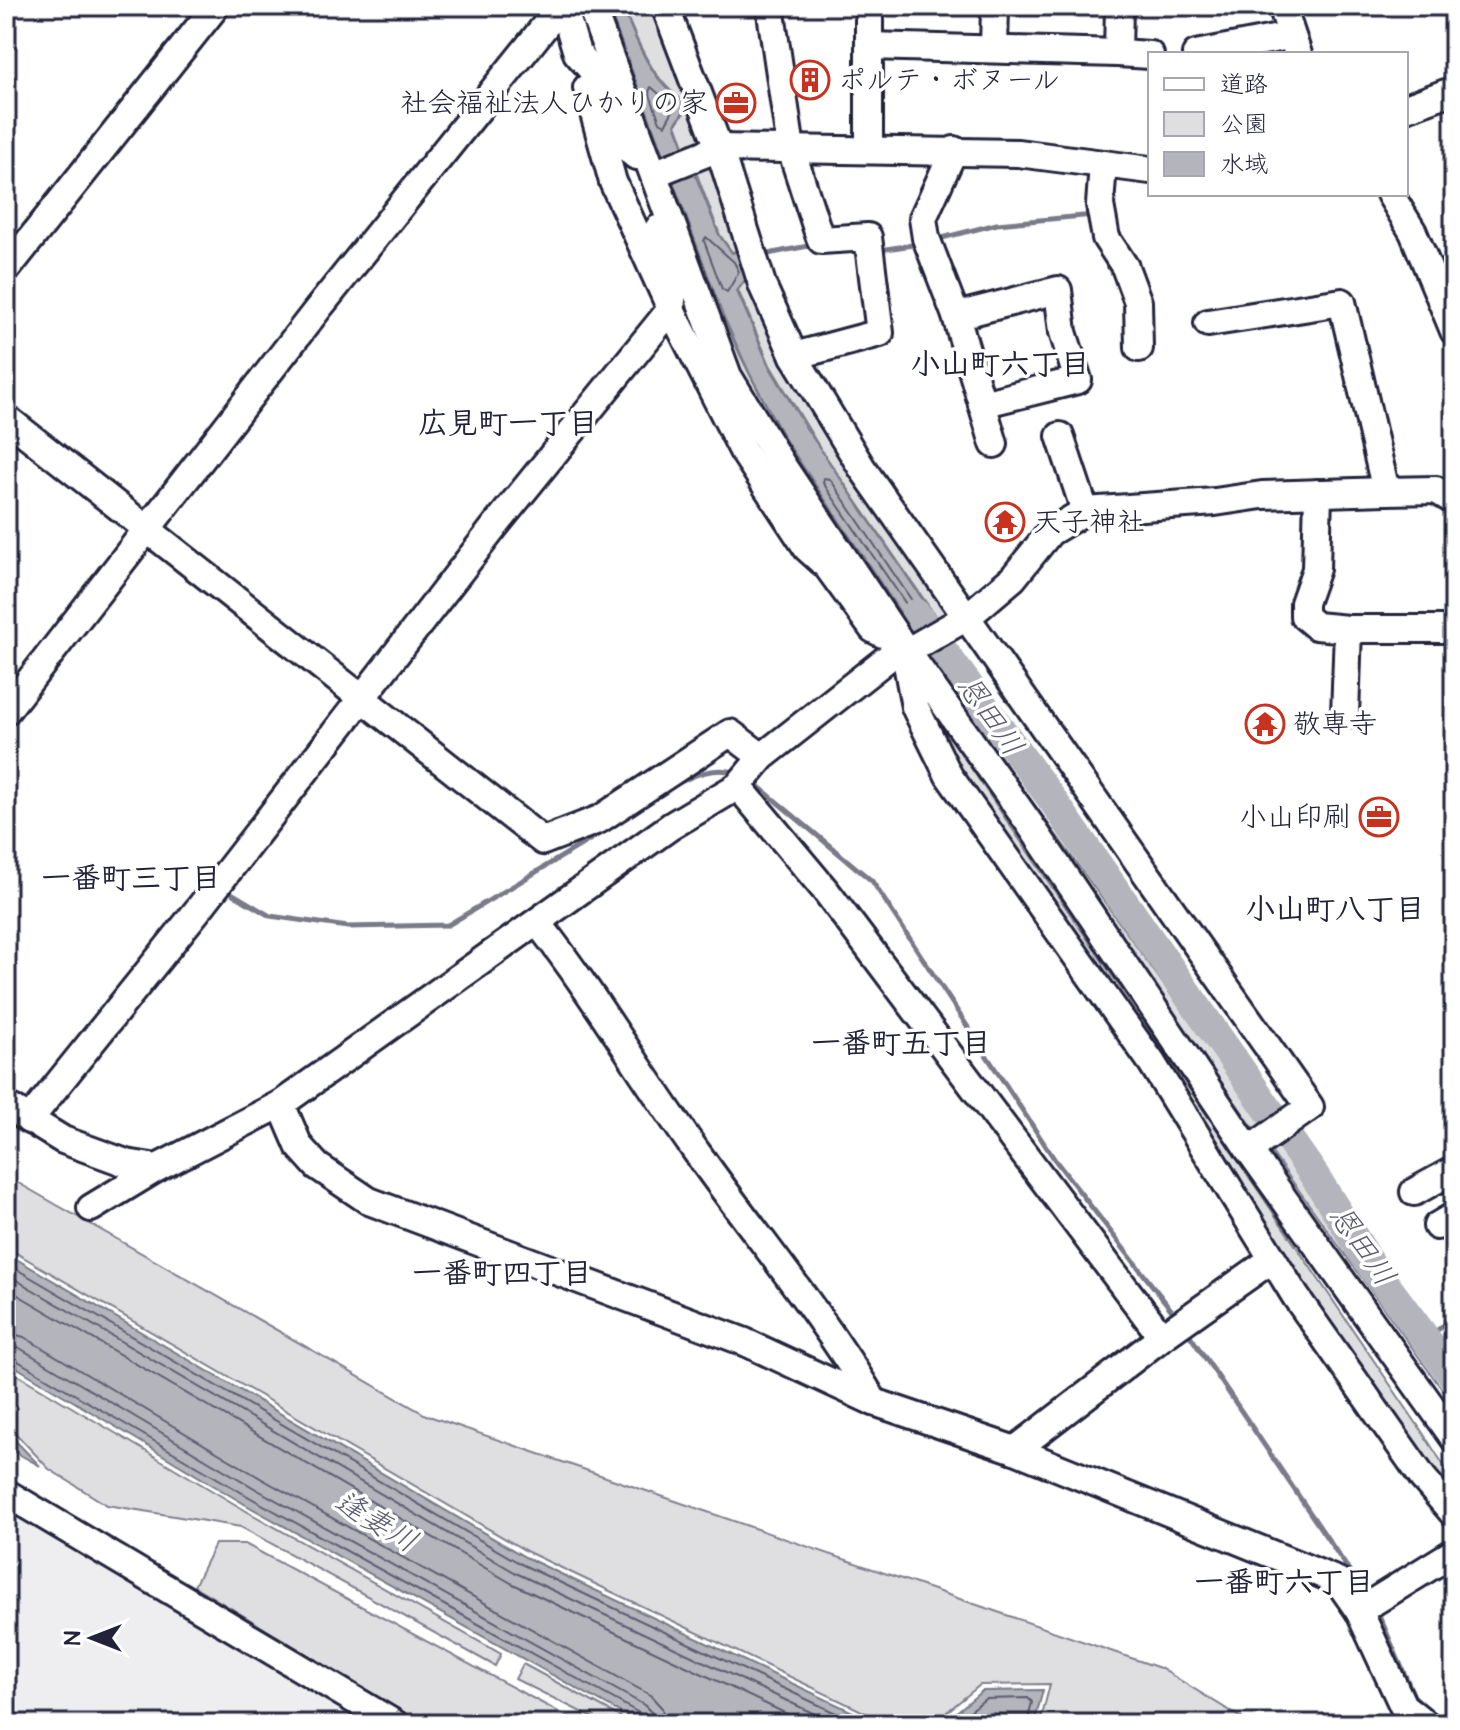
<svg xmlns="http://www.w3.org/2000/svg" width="1460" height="1730" font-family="'Architects Daughter','Klee One',sans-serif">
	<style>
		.built { fill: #eeeef1 }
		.green { fill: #dfdfe2; stroke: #80808e; stroke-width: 2 }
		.water { fill: #b4b4bc; stroke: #7a7a88; stroke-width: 2 }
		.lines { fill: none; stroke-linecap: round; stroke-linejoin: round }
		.shore { stroke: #5c5c6f; stroke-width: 2 }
		.stream { stroke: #7a7a88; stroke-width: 5 }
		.river { stroke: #b4b4bc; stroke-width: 30 }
		.minor-casing { stroke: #22223b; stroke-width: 32 }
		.minor { stroke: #fff; stroke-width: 26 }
		.labels { text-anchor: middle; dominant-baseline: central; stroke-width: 7; stroke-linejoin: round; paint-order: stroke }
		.poi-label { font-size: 28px; fill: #22223b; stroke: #fff; text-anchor: start }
		.neighbourhood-label { font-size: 30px; font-weight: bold; fill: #22223b; stroke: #fff }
		.water-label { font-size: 30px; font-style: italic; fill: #5c5c6f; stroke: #fff }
	</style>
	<rect width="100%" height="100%" fill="#fff"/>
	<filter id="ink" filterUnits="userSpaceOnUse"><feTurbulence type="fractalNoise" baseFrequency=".0125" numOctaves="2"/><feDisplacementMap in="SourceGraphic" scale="16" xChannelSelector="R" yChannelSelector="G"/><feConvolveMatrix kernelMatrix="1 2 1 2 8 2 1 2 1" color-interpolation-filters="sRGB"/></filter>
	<g filter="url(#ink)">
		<path class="built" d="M6 1509 92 1556 371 1724H6Z"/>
		<g class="green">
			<path d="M602 6H607L665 162 660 164Z"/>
			<path d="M623 6H658L694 100 686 102C654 84 636 39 623 6Z"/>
			<path d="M696 106 710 145 687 153 676 124 687 109Z"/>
			<path d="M715 156 753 270 959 613 941 624 820 448 770 365 738 290 750 274 740 250 732 252 720 235 693 164Z"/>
			<path d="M670 173C695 242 717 312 751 377 798 469 859 553 917 639L912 642 828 520 743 377 665 175Z"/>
			<path d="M923 649 1263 1123 1255 1130 918 652Z"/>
			<path d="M905 671 1419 1427 1454 1481V1506L1129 1023 961 780Z"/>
			<path d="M1276 1140 1454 1390V1406L1267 1146Z"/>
			<path d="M6 1176 426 1415 1160 1668 1251 1724H1040L1050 1684 980 1685 932 1724H889L528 1552 6 1247Z"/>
			<path d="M6 1368 248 1512 501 1654 495 1666 241 1527 107 1505 49 1469 6 1423Z"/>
			<path d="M215 1544H245L581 1724H423L194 1586Z"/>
			<path d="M523 1664 633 1724H605L515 1679Z"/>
		</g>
		<g class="water">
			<path d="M608 6H622C636 41 652 84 686 103L694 100 696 104 686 108 675 124 719 235 732 253 739 251 749 274 737 291 769 366 806 428 940 625 918 639 784 438 750 374 722 313Z"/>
			<path d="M6 1253 525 1557 878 1724H641L246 1505 6 1361Z"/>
			<path d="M6 1431 40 1466 6 1447Z"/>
			<path d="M1043 1690 1034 1724H942L982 1691Z"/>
		</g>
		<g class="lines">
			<g class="shore">
				<path d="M651 87 675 107 665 125 660 122 649 92Z"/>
				<path d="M706 237 734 262 739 272 727 292 722 289 704 241Z"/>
				<path d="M921 626 823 483 824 478 830 479 927 623"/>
				<path d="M6 1263 521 1564 859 1724"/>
				<path d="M6 1274 516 1573 836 1724"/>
				<path d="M6 1288 511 1583 808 1724"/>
				<path d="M6 1332 24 1337 262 1479 650 1695 662 1708 665 1724"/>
				<path d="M6 1344 18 1347 256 1489 644 1705 652 1713 653 1724"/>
				<path d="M6 1354 251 1498 639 1713 643 1724"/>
				<path d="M954 1724 985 1699 1028 1698 1032 1702 1027 1724"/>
			</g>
			<g class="stream">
				<path d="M934 240 997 224 1094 215"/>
				<path d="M879 250 920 244"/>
				<path d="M768 254 813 245"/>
				<path d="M753 782 872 881 1055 1160 1176 1316"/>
				<path d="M621 820C653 801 698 759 737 773"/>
				<path d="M233 894 270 916 348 927 448 925 606 830"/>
				<path d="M1187 1331 1367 1597"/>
				<path d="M1425 1339 1454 1318"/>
				<path d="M1376 1608 1414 1696 1445 1724"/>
			</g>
			<path class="river" d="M916 614 1051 798 1314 1175 1373 1268 1454 1377"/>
			<g class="minor-casing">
				<g id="minor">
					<path d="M563 6 577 53 591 69 630 151 636 156"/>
					<path d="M591 6 728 376 782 465 903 646 1029 823 1249 1150 1454 1438"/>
					<path d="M665 6 719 148 763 287 794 356 862 468 1310 1107 1249 1150"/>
					<path d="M770 6 791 149 818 232 821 240 868 237 880 333 794 356"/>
					<path d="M869 6V149"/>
					<path d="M1282 6 1298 54"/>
					<path d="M869 46 1118 53 1119 6"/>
					<path d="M994 48 995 6"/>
					<path d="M1118 53 1150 55"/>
					<path d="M1196 54 1289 36"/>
					<path d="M587 88 613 182 671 309 743 451 807 548 827 566 873 629 883 634"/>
					<path d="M1406 108 1454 90"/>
					<path d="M954 150 923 218 926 238 956 316 994 444"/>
					<path d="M1103 164 1100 205 1106 238 1125 267 1138 302 1139 348"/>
					<path d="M656 173 719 148 1018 153 1150 170"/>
					<path d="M1390 194 1413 232 1454 331"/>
					<path d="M6 270 216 6"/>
					<path d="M956 316 1058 290 1063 332 1078 380 982 404"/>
					<path d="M1208 323 1342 302 1386 491"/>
					<path d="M6 418 543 841 600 819 730 733 762 757"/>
					<path d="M1060 436 1085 511"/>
					<path d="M1318 493 1316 569 1304 603V616L1316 626 1348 629"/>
					<path d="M908 651 967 617 1013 578 1050 532 1085 511 1215 502 1262 495 1386 491 1436 490 1454 501"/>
					<path d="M905 653 915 707 949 776 1152 1063 1296 1297 1423 1478 1454 1514"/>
					<path d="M6 711 317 310 561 6"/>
					<path d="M1345 715 1348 629H1454"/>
					<path d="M738 786 826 891 1162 1337"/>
					<path d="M538 923C596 997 643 1078 698 1154 757 1237 822 1314 874 1402"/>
					<path d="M281 1104 299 1146 317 1166 369 1201 745 1342 874 1402 1015 1450 1338 1581 1359 1611"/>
					<path d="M6 1105 63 1140 126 1163 157 1168 281 1104 671 826 738 786 762 757 903 646"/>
					<path d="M29 1120 201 906 495 526 671 309 673 292 658 229"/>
					<path d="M1414 1192 1454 1170"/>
					<path d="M91 1208 157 1168"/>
					<path d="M1437 1226 1454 1216"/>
					<path d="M1015 1450 1162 1337 1271 1260"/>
					<path d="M6 1493 395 1724"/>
					<path d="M1426 1724 1403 1706 1359 1611 1454 1552"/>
				</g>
			</g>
			<use href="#minor" class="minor"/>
		</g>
	</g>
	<defs>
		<g id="building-ring" transform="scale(2)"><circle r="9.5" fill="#fff" stroke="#c8321e" stroke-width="1.5"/><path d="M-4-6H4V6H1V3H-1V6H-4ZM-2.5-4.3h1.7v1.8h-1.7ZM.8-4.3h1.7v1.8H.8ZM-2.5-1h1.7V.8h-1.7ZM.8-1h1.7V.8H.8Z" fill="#c8321e"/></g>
		<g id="office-ring" transform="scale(2)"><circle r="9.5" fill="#fff" stroke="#c8321e" stroke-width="1.5"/><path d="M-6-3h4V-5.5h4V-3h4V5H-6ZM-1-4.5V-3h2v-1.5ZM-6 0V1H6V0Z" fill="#c8321e"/></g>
		<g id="temple-ring" transform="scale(2)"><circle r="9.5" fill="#fff" stroke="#c8321e" stroke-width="1.5"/><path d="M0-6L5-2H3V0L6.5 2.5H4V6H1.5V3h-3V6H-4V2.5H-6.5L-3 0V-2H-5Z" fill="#c8321e"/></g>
	</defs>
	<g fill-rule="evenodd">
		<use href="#building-ring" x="810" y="80"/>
		<use href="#office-ring" x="736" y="103"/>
		<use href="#temple-ring" x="1005" y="522"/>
		<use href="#temple-ring" x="1265" y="724"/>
		<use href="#office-ring" x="1379" y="817"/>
	</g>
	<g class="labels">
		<g class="poi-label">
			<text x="838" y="80">ポルテ・ボヌール</text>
			<text x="708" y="103" text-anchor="end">社会福祉法人ひかりの家</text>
			<text x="1033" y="522">天子神社</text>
			<text x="1293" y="724">敬専寺</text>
			<text x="1351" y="817" text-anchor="end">小山印刷</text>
		</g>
		<g class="neighbourhood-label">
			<text x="1000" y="365">小山町六丁目</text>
			<text x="508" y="424">広見町一丁目</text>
			<text x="131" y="879">一番町三丁目</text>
			<text x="1335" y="910">小山町八丁目</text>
			<text x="901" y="1044">一番町五丁目</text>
			<text x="502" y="1274">一番町四丁目</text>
			<text x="1284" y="1583">一番町六丁目</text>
		</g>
		<g class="water-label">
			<text transform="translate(990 716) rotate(55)">恩田川</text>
			<text transform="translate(1362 1246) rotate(55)">恩田川</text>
			<text transform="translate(376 1522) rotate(31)">逢妻川</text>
		</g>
	</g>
	<rect width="1460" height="1730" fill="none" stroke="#fff" stroke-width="32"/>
	<rect x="16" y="16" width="1428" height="1698" fill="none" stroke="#22223b" stroke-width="3" filter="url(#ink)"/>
	<rect x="1148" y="52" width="260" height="144" fill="#ffffff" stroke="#a7a7b1" stroke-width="2"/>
	<rect x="1164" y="78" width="40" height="12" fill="#ffffff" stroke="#a7a7b1" stroke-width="2"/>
	<text x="1220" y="92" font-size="24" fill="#22223b">道路</text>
	<rect x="1164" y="112" width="40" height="24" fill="#dfdfe2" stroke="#a7a7b1" stroke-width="2"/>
	<text x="1220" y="132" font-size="24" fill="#22223b">公園</text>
	<rect x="1164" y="152" width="40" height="24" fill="#b4b4bc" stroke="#a7a7b1" stroke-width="2"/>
	<text x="1220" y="172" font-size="24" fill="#22223b">水域</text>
	<g transform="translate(92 1638) rotate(270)" stroke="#ffffff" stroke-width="6" paint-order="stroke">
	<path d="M0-6L14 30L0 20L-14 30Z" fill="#22223b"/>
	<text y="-12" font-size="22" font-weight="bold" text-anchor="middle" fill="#22223b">N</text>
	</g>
</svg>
